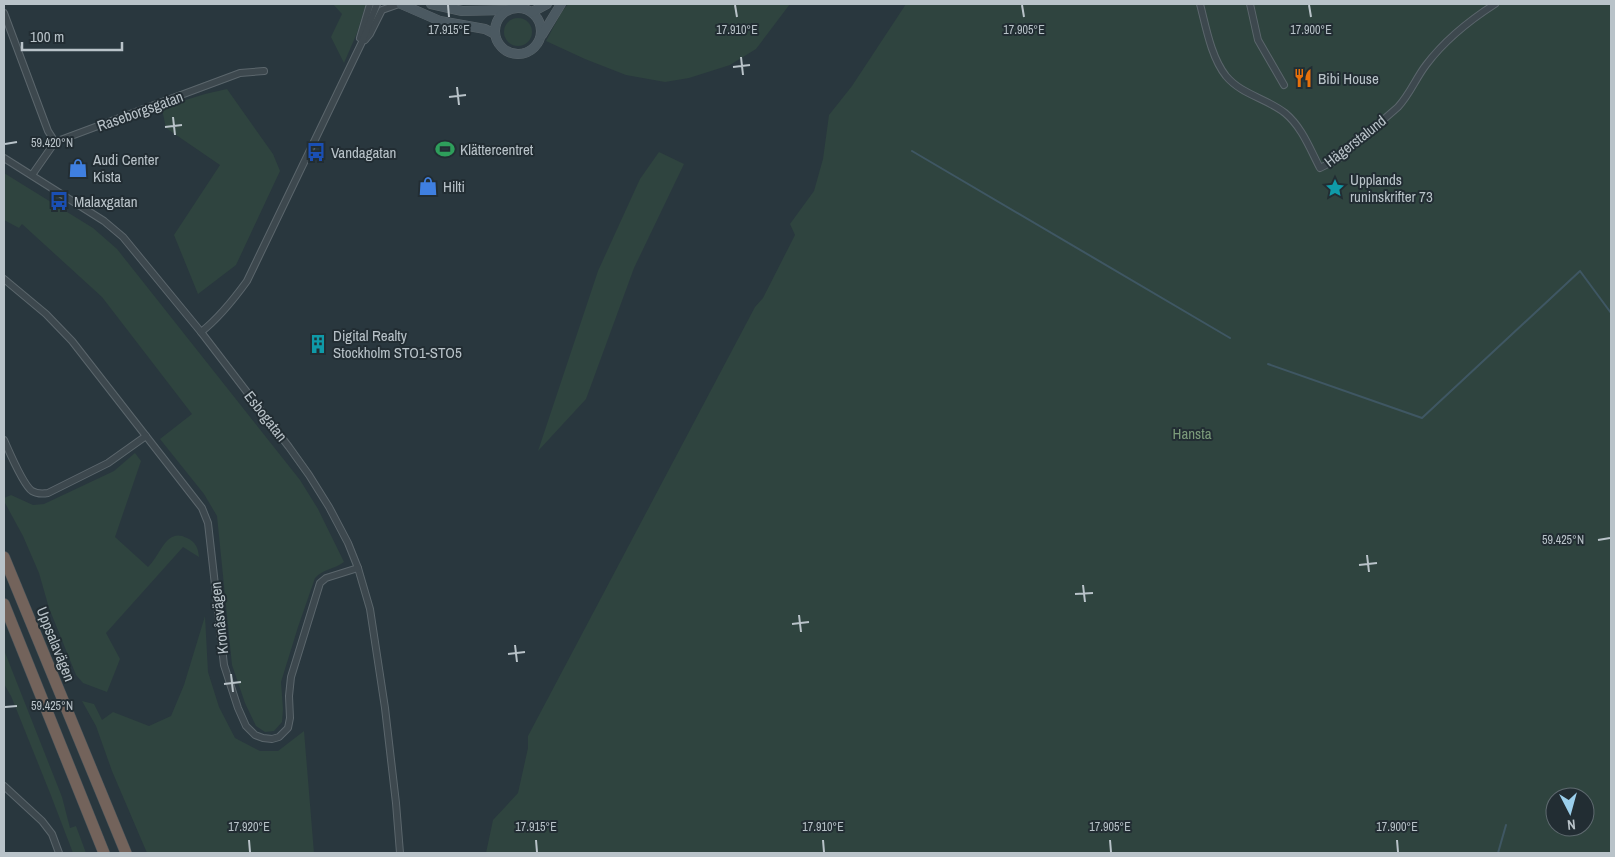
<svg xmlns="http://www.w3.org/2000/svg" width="1615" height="857" font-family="'Archivo Narrow',sans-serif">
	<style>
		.green { fill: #2f443f; fill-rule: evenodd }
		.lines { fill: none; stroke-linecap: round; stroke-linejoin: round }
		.stream { stroke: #3f5763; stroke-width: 2 }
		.street-casing { stroke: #5b666c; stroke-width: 8 }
		.secondary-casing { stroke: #5b666c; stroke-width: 10 }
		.highway-casing { stroke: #485359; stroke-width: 12 }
		.street { stroke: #3d484e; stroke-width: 6 }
		.secondary { stroke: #4b5961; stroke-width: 9 }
		.highway { stroke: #73635b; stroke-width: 11 }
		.ticks { fill: none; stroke: #b9c3c9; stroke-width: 2 }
		.labels { text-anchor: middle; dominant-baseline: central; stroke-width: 4; stroke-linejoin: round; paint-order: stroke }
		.poi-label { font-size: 15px; fill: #b9c3c9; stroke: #222d33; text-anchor: start }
		.street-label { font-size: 15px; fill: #b9c3c9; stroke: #222d33 }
		.park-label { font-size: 15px; fill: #7b9b7a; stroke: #222d33 }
		.ticks-label { font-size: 12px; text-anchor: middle; fill: #b9c3c9; stroke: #222d33; stroke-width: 4; stroke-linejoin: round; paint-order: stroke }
	</style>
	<rect width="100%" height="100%" fill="#29373e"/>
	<g class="green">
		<path d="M333 4H365V7L357 33 344 63 331 37 342 14Z"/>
		<path d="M568 4H790L756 49 730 65 689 78 665 82 626 75 585 59 546 41 561 13Z"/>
		<path d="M906 4H1611V853H486L493 820 518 793 528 748V736L755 307 763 298 795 235 790 224 814 191 823 159 829 115 852 86ZM1555 797H1585V827H1555Z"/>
		<circle cx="518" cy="32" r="14"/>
		<path d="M227 89 273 154 280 171 236 265 198 294 174 235 220 165 166 128 163 114V107L205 94Z"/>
		<path d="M659 152 684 164 634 268 586 399 538 451 598 271 640 179Z"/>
		<path d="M4 173 93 228 117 249 300 480 318 509 344 562C335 569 323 569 315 578L298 627 281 682 283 709 282 722 274 731 265 732 256 726 245 703 232 665 217 516 204 494 160 439 192 414 102 297 22 224 19 228 4 220Z"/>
		<path d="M135 453 141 461 115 537 148 567C161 555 166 527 187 538 196 542 198 548 199 557L183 547 106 633 120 659 107 692 83 683 76 675 49 608 39 573 23 536 5 503 4 498 11 495 33 505 44 504 114 471Z"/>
		<path d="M205 616 208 672 219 707 235 738 260 751H278L304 731 314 853H147L112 771 96 726 82 701 94 704 102 720 113 712 149 726 171 716 184 685Z"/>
		<path d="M4 650 62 797 70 828 76 826 86 853H73L50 793 11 696 4 684Z"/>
	</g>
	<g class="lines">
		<g class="stream">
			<path d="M912 151 1230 338"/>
			<path d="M1268 364 1422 418 1580 271 1611 313"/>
			<path d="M1498 853 1506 825"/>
		</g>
		<g class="street-casing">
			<g id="street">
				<path d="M1200 4C1206 27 1211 57 1226 76 1242 95 1266 98 1285 113 1302 127 1310 149 1320 168L1338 159 1398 107C1410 94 1416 78 1426 65 1444 41 1470 20 1495 4"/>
				<path d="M1250 4 1258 40 1284 85"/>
				<path d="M4 13 48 131 55 142"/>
				<path d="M360 38 370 4"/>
				<path d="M365 40 370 34 382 10 399 4"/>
				<path d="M4 158 104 221 123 237 201 332 289 447 309 475 329 507 348 543 358 568 370 609 385 708 396 803 400 853"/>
				<path d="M32 175 55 142 240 73 264 71"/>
				<path d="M4 279 46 314 72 341 202 508 208 523 224 665 238 708 246 726 255 735 263 738 272 739 279 737 288 728 290 718 289 696 291 677 320 583 326 578 358 568"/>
				<path d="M201 332C219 318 234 299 247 281L362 42 377 4"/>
				<path d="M4 440C9 451 23 485 32 491 37 494 42 494 48 493L108 463 146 436"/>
				<path d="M4 786 42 821 52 834 59 853"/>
			</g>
		</g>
		<g class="secondary-casing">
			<g id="secondary">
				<path d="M401 4 440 21 485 29 495 34"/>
				<path d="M431 4 462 11 507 10"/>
				<circle cx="518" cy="31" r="23"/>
				<path d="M532 12 547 4"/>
				<path d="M542 35 561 4"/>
			</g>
		</g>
		<g class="highway-casing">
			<g id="highway">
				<path d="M4 557 126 853"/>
				<path d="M4 604 104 853"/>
			</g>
		</g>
		<use href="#street" class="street"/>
		<use href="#secondary" class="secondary"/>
		<use href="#highway" class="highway"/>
	</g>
	<path class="ticks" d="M448 5 449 17M735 5 737 17M1022 5 1024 17M1309 5 1311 17M741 57 743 75M733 67 750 65M457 87 459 105M449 97 466 95M173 117 175 135M165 127 182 125M5 144 17 142M1598 540 1610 538M1367 555 1369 572M1359 565 1377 563M1083 585 1085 602M1075 594 1093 593M799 615 801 632M792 624 809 622M515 645 517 662M508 654 525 652M231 674 233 692M224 684 241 682M5 707 17 706M249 840 250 852M536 840 537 852M823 840 824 852M1110 840 1111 852M1397 840 1398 852"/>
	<defs>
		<g id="restaurant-bare" transform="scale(1.5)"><path d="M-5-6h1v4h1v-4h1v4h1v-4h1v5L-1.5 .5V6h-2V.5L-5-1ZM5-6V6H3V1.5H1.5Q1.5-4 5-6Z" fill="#e8710a" stroke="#222d33" stroke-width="2.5" paint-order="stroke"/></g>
		<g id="stadium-bare" transform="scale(1.5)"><path d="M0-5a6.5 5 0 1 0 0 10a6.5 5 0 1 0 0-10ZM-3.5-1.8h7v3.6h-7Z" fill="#2e9e5b" stroke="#222d33" stroke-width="2.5" paint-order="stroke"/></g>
		<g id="bus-bare" transform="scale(1.5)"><path d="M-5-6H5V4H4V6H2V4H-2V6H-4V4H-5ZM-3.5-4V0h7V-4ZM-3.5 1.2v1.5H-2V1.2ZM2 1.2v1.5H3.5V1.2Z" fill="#1a4fb4" stroke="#222d33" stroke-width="2.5" paint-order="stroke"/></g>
		<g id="shop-bare" transform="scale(1.5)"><path d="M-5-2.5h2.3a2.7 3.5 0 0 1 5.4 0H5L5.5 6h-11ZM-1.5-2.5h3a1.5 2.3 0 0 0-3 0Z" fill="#3f7fe0" stroke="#222d33" stroke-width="2.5" paint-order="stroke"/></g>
		<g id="sight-bare" transform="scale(1.5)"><path d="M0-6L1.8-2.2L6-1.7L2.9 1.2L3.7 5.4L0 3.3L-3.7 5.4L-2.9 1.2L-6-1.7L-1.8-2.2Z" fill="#0f9aa8" stroke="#222d33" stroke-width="2.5" paint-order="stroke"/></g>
		<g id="building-bare" transform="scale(1.5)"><path d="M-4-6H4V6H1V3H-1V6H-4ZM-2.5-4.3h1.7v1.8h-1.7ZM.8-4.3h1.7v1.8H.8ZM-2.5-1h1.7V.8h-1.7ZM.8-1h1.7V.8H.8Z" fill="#0f9aa8" stroke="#222d33" stroke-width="2.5" paint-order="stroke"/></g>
	</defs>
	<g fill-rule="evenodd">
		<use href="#restaurant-bare" x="1303" y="78"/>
		<use href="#stadium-bare" x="445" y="149"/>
		<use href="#bus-bare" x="316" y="152"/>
		<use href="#shop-bare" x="78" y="168"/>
		<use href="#shop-bare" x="428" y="186"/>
		<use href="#sight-bare" x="1335" y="188"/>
		<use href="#bus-bare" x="59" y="201"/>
		<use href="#building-bare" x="318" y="344"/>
	</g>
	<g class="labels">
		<g class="poi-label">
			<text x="1318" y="78">Bibi House</text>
			<text x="460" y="149">Klättercentret</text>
			<text x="331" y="152">Vandagatan</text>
			<text x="93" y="159">Audi Center<tspan x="93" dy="17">Kista</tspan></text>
			<text x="1350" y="179">Upplands<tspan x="1350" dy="17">runinskrifter 73</tspan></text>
			<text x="443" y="186">Hilti</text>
			<text x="74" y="201">Malaxgatan</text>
			<text x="333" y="335">Digital Realty<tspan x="333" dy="17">Stockholm STO1-STO5</tspan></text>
		</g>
		<g class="street-label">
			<text transform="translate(140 111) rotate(-20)">Raseborgsgatan</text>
			<text transform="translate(1355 141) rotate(-38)">Hägerstalund</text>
			<text transform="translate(266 416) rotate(52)">Esbogatan</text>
			<text transform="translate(219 618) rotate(-96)">Kronåsvägen</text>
			<text transform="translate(56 644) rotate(68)">Uppsalavägen</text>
		</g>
		<g class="park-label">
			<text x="1192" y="433">Hansta</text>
		</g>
	</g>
	<g class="ticks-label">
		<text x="449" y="34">17.915°E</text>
		<text x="737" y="34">17.910°E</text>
		<text x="1024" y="34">17.905°E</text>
		<text x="1311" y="34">17.900°E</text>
		<text x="52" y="147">59.420°N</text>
		<text x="1563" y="544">59.425°N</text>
		<text x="52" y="710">59.425°N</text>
		<text x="249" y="831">17.920°E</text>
		<text x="536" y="831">17.915°E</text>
		<text x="823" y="831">17.910°E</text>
		<text x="1110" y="831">17.905°E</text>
		<text x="1397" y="831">17.900°E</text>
	</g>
	<rect width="1615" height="857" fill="none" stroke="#b9c3c9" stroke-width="10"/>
	<g transform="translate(1570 812) rotate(174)"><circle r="24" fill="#222d33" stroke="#5e696f"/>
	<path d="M0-4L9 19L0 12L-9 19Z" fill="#9bcfec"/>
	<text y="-8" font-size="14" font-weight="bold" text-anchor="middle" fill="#b9c3c9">N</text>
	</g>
	<path d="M22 42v8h100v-8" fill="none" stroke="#b9c3c9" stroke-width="2.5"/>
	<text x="30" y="42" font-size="15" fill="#b9c3c9" stroke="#222d33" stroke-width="4" paint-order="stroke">100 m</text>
</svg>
